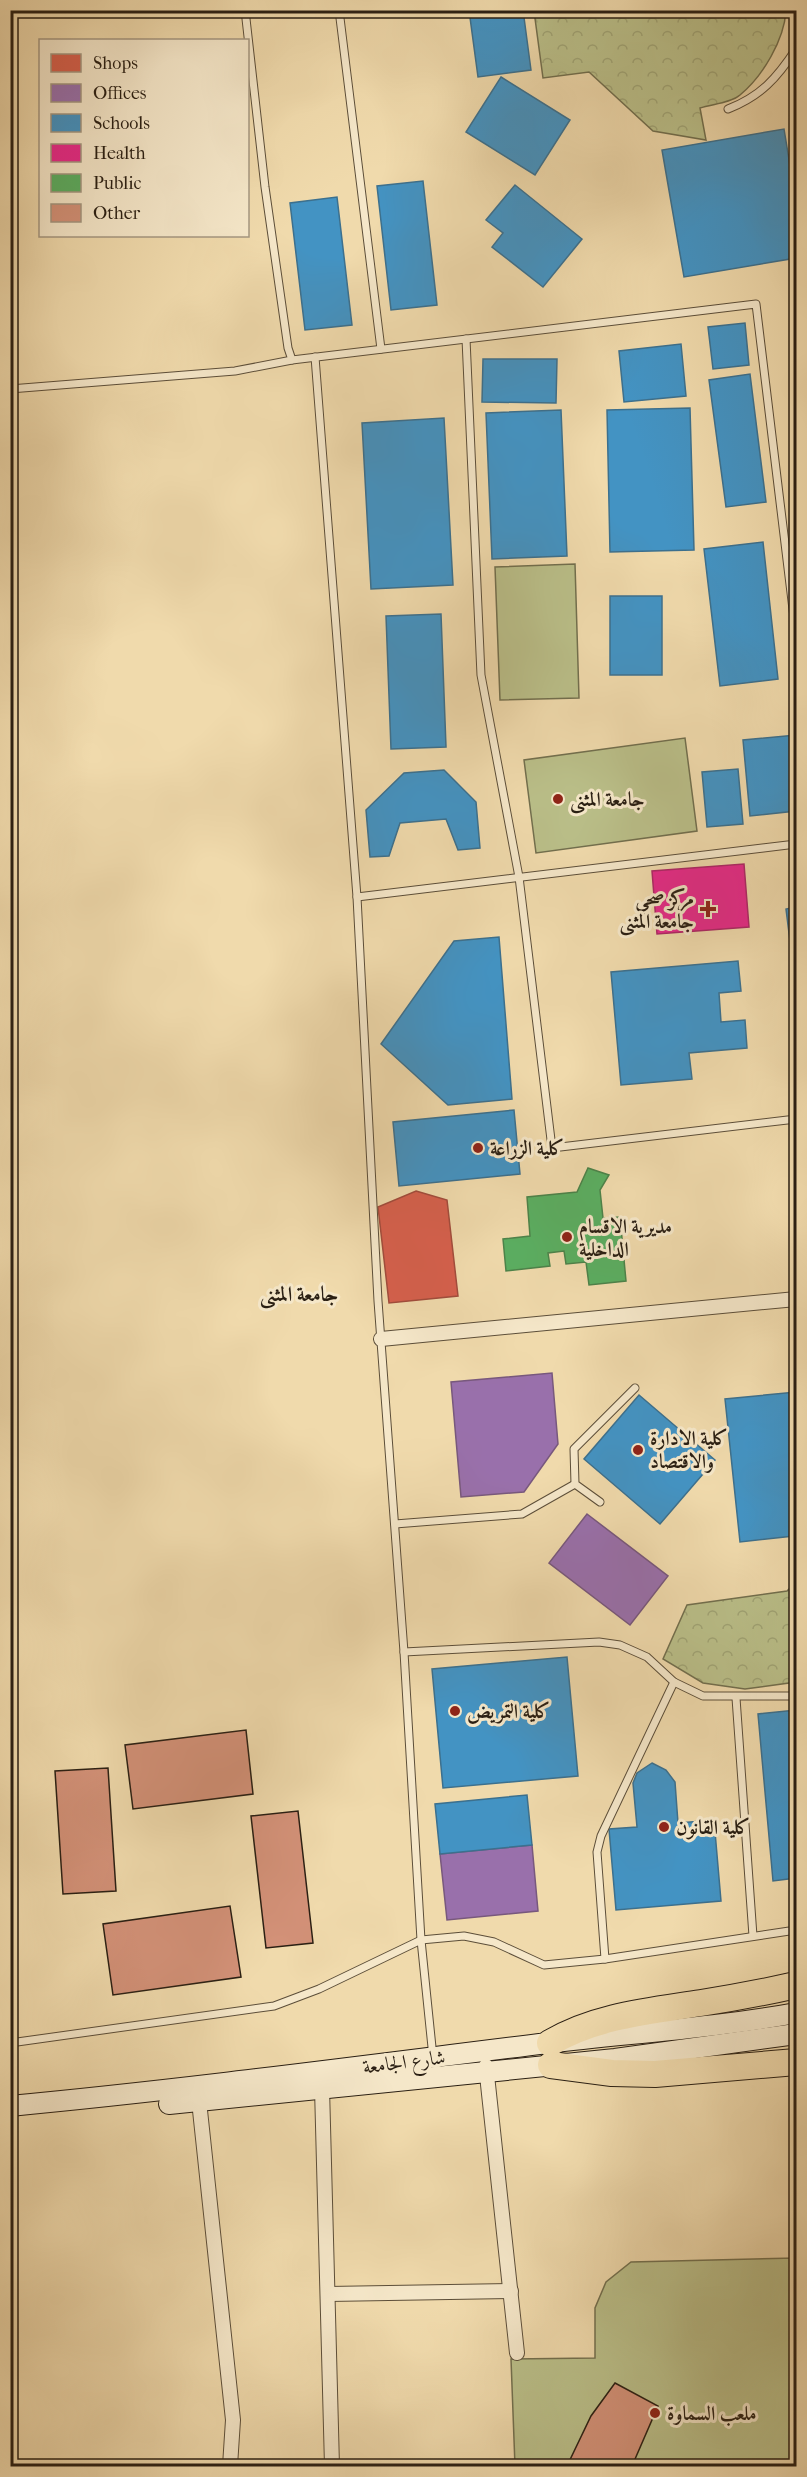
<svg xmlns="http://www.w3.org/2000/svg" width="807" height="2477" font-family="'IM FELL French Canon',Amiri,serif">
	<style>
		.park { fill: url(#park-crowns); stroke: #726f4e; stroke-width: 1.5 }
		.pitch { fill: #babf89; stroke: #726f4e; stroke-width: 1.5 }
		.shops { fill: #d6604d; stroke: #a24c3c; stroke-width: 1.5 }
		.offices { fill: #9970ab; stroke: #78587d; stroke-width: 1.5 }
		.schools { fill: #4393c3; stroke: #3c708e; stroke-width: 1.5 }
		.health { fill: #e7298a; stroke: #ae2666; stroke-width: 1.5 }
		.public { fill: #5aae61; stroke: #4c834a; stroke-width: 1.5 }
		.building { fill: #d39178; stroke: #2a1f13; stroke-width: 1.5 }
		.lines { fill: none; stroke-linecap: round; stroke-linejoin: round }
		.lane-casing { stroke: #5c4e39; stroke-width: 9 }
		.street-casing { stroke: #5c4e39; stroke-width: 16 }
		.secondary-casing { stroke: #2a1f13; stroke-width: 22 }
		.highway-casing { stroke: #2a1f13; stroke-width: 28 }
		.lane { stroke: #f5e7c9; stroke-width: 7 }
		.street { stroke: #f5e7c9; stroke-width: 14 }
		.secondary { stroke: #f5e7c9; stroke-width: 20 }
		.highway { stroke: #f0daac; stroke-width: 26 }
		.poi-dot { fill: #8f2418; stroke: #f5e7c9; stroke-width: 2 }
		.labels { text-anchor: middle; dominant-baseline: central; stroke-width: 6; stroke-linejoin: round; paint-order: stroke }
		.poi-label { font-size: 20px; font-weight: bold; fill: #2a1f13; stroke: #f5e7c9; text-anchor: start }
		.street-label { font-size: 20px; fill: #2a1f13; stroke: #f5e7c9 }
		.neighbourhood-label { font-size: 21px; font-weight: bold; fill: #2a1f13; stroke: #f5e7c9 }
	</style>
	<defs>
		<pattern id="park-crowns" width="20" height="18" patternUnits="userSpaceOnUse" patternTransform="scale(1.5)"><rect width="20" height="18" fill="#babf89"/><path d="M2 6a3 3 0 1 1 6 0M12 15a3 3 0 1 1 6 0" fill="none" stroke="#a0a475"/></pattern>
	</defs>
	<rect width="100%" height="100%" fill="#f0daac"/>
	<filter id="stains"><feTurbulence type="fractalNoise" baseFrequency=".00333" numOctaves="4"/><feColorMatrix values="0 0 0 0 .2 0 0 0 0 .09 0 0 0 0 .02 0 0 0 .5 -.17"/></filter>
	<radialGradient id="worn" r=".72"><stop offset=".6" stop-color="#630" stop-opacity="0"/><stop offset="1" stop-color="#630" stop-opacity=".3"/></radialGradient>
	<g class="park">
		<path d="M534 11V10L786 11C784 40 763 76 740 95 731 103 712 104 700 108L706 140 653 131 589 72 543 78Z"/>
		<path d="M796 1582V1682L745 1689 703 1683 663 1659 687 1605 787 1591Z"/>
	</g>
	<g class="pitch">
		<path d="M575 564 579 698 500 700 495 567Z"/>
		<path d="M685 738 697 831 536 853 524 760Z"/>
		<path d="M796 2258V2466H515L511 2359 595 2358V2308L606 2282 631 2262Z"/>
	</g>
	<path class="shops" d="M416 1191 447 1200 458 1296 389 1303 378 1207Z"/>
	<g class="offices">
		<path d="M552 1373 558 1444 524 1492 461 1497 451 1382Z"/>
		<path d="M587 1514 668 1576 630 1625 549 1563Z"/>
		<path d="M532 1845 538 1911 447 1920 440 1854Z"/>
	</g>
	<g class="schools">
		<path d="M469 10H523L531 70 478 77Z"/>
		<path d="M501 77 570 120 535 175 466 132Z"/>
		<path d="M784 129 796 202V258L684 277 662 150Z"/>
		<path d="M423 181 437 305 391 310 377 186Z"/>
		<path d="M515 185 582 239 543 287 492 247 503 233 486 220Z"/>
		<path d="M337 197 352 325 305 330 290 203Z"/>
		<path d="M745 323 749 365 713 369 708 327Z"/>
		<path d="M681 344 686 396 624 402 619 351Z"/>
		<path d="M483 359H557L556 403 482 402Z"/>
		<path d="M750 374 766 502 726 507 709 380Z"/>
		<path d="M690 408 694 550 610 552 607 410Z"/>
		<path d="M561 410 567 556 492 559 486 413Z"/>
		<path d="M444 418 453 585 371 589 362 423Z"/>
		<path d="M763 542 778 679 720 686 704 549Z"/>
		<rect x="610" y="596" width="52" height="79"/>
		<path d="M441 614 446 747 391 749 386 616Z"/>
		<path d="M796 735V811L750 816 743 740Z"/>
		<path d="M738 769 743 824 707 827 702 772Z"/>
		<path d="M444 770 476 802 480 848 458 850 446 819 400 823 389 856 370 857 366 810 404 773Z"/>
		<path d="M796 907V989L786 909Z"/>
		<path d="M499 937 512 1099 448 1105 381 1044 454 941Z"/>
		<path d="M738 961 741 991 719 993 721 1022 745 1020 747 1048 689 1053 692 1079 621 1085 611 972Z"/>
		<path d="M514 1110 520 1174 399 1186 393 1122Z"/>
		<path d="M796 1392V1534L794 1536 740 1542 725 1399Z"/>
		<path d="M639 1395 715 1460 660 1524 584 1459Z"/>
		<path d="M567 1657 578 1776 443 1788 432 1669Z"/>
		<path d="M796 1710V1878L773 1881 758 1714Z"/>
		<path d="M652 1763 666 1770 675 1782 678 1823 714 1820 721 1901 616 1910 609 1829 637 1827 633 1783 637 1773Z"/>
		<path d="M527 1795 532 1845 440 1854 435 1804Z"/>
	</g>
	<path class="health" d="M744 864 749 927 657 934 652 871Z"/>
	<path class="public" d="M588 1168 609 1175 600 1190 603 1218 620 1217 626 1281 589 1285 586 1262 566 1264 564 1251 548 1253 550 1266 506 1271 503 1239 530 1236 527 1197 577 1192Z"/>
	<g class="building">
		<path d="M246 1730 253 1794 133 1809 125 1745Z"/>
		<path d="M108 1768 116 1891 63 1894 55 1771Z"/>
		<path d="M298 1811 313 1943 266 1948 251 1816Z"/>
		<path d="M230 1906 241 1977 113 1995 103 1924Z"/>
		<path d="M615 2383 658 2406 632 2466H567L591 2416Z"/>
	</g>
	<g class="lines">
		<g class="lane-casing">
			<g id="lane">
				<path d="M245 10 265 187 288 348 292 360"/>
				<path d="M339 10 381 349"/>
				<path d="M728 109C761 96 777 78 796 49"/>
				<path d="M466 339 481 675 519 877 552 1148 796 1119"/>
				<path d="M315 357 357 897 378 1301 404 1652 421 1940 433 2057"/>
				<path d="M10 389 235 371 292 360 756 304 796 634"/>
				<path d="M357 897 796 844"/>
				<path d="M600 1502 575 1484 574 1449 635 1388"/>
				<path d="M395 1524 522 1514 575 1484"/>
				<path d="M404 1652 599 1642 620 1645 647 1657 674 1682 703 1696H796"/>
				<path d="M736 1698 753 1936"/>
				<path d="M605 1959 597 1852 601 1836 674 1682"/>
				<path d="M10 2043 274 2006 319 1989 421 1940 464 1936 494 1942 544 1965 605 1959 796 1930"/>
			</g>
		</g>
		<g class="street-casing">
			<g id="street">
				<path d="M381 1339 796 1299"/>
				<path d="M486 2066 517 2353"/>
				<path d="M322 2088 332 2466"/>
				<path d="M199 2101 233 2420 230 2466"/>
				<path d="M328 2294 511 2291"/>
			</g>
		</g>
		<g class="secondary-casing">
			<g id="secondary">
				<path d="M169 2104 615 2059 796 2034"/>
				<path d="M10 2106C190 2089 369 2065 548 2043 631 2033 714 2028 796 2013"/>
			</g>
		</g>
		<g class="highway-casing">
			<g id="highway">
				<path d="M550 2043C595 2016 650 2011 701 2003 733 1998 765 1992 796 1985"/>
				<path d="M551 2065 612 2073 655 2074 796 2062"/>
			</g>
		</g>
		<use href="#lane" class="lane"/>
		<use href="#street" class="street"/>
		<use href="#secondary" class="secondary"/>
		<use href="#highway" class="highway"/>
	</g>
	<g class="poi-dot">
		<circle cx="558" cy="799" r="6"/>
		<path d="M705 900h6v6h6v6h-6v6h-6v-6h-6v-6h6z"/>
		<circle cx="478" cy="1148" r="6"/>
		<circle cx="567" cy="1237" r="6"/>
		<circle cx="638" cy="1450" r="6"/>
		<circle cx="455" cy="1711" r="6"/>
		<circle cx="664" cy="1827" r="6"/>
		<circle cx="655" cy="2413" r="6"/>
	</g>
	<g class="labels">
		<g class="poi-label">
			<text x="570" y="799">جامعة المثنى</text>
			<text x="694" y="898" text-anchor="end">مركز صحي<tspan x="694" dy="23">جامعة المثنى</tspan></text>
			<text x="490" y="1148">كلية الزراعة</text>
			<text x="579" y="1226">مديرية الاقسام<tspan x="579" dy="23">الداخلية</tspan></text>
			<text x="650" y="1438">كلية الادارة<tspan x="650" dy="23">والاقتصاد</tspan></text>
			<text x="467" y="1711">كلية التمريض</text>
			<text x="676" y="1827">كلية القانون</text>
			<text x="667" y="2413">ملعب السماوة</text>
		</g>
		<g class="street-label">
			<text transform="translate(404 2062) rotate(-7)">شارع الجامعة</text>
		</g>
		<g class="neighbourhood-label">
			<text x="299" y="1294">جامعة المثنى</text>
		</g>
	</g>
	<rect width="807" height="2477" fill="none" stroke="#f0daac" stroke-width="36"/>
	<rect x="12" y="12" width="783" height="2453" fill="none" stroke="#2a1f13" stroke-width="3"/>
	<rect x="18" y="18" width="771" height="2441" fill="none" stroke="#2a1f13" stroke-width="1.5"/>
	<rect x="39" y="39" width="210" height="198" fill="#f5e7c9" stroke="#a49780" stroke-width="1.5"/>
	<rect x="51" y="54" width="30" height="18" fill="#d6604d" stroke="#a49780" stroke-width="1.5"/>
	<text x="93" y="69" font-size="18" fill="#2a1f13">Shops</text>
	<rect x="51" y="84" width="30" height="18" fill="#9970ab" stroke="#a49780" stroke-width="1.5"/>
	<text x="93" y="99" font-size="18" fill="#2a1f13">Offices</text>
	<rect x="51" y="114" width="30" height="18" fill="#4393c3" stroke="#a49780" stroke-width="1.5"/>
	<text x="93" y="129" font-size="18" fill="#2a1f13">Schools</text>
	<rect x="51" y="144" width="30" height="18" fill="#e7298a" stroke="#a49780" stroke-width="1.5"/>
	<text x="93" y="159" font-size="18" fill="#2a1f13">Health</text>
	<rect x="51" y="174" width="30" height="18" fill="#5aae61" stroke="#a49780" stroke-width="1.5"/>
	<text x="93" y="189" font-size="18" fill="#2a1f13">Public</text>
	<rect x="51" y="204" width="30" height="18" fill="#d39178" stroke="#a49780" stroke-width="1.5"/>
	<text x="93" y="219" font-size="18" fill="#2a1f13">Other</text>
	<rect width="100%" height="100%" filter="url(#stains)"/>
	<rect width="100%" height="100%" fill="url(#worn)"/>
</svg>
